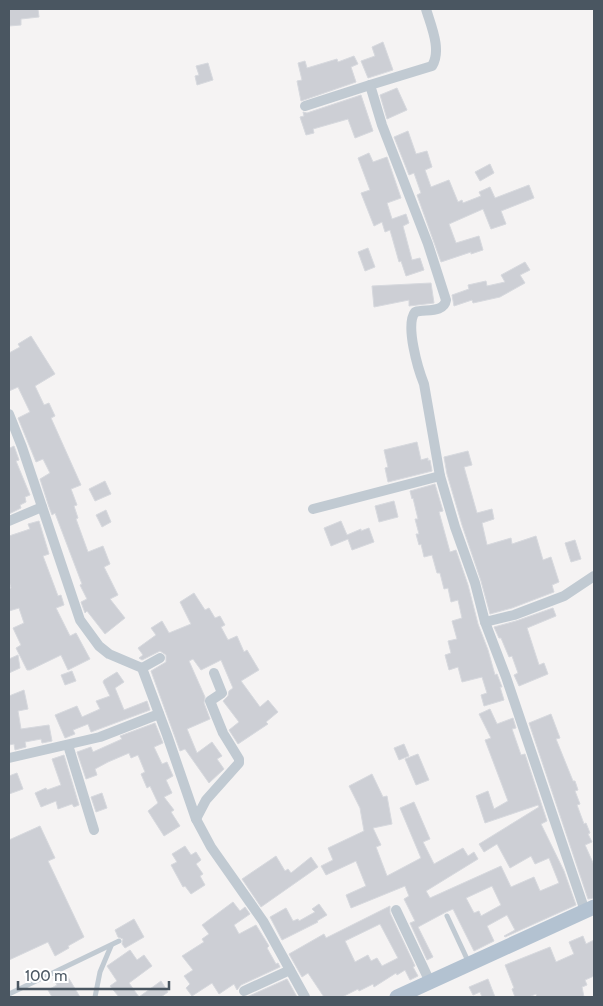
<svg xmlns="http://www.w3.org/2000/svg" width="603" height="1006" font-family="Cabin,sans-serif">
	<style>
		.building { fill: #cdcfd5; stroke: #d7d9de; fill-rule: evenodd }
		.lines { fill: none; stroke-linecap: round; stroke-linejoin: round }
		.service { stroke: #c1cad2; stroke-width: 5 }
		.minor { stroke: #c1cad2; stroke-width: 10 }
		.primary { stroke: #b3c2d1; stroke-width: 15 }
	</style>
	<rect width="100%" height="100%" fill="#f5f3f3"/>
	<g class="building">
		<path d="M9 9H38L39 17 21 19V25L9 26Z"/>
		<path d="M383 42 393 70 368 78 361 61 375 56 372 47Z"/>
		<path d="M354 56 358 64 351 67 356 82 301 101 297 81 302 80 298 63 305 61 307 68 337 59 338 62Z"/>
		<path d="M208 63 213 80 197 85 195 76 199 75 196 66Z"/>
		<path d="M397 88 407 110 387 119 380 95Z"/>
		<path d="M361 95 373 131 355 138 348 119 313 129 314 133 306 135 300 117 304 116 303 112 307 113Z"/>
		<path d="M408 131 416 154 427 151 432 167 425 170 431 187 449 180 458 202 462 200 463 203 481 196 479 192 490 187 495 198 529 185 534 198 501 211 506 224 491 229 483 209 449 224 456 243 479 236 483 250 471 254V252L441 262 417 195 421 193 414 173 409 175 394 137Z"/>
		<path d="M369 153 373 162 387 157 401 198 387 203 392 219 406 214 409 223 403 226 412 260 420 258 424 270 406 276 401 261 399 262 390 230 385 232 382 222 374 226 361 193 370 190 358 158Z"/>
		<path d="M490 164 494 173 480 181 475 172Z"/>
		<path d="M368 248 375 267 365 271 358 252Z"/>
		<path d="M525 262 530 270 520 275 525 283 500 297 473 303 472 300 454 306 452 295 469 289 468 285 486 281 487 286 505 282 501 275Z"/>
		<path d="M431 283 434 303 409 306V300L374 307 372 286Z"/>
		<path d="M31 336 55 374 35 386 44 405 49 403 55 416 51 418 81 485 71 489 77 505 74 506 78 518 76 519 88 552 103 546 110 564 104 567 118 595 110 599 125 618 105 634 87 611 85 613 81 602 87 599 80 585 82 584 55 513 52 515 49 507 40 479 50 473 43 459 36 462 18 418 30 412 18 387 9 391V353L20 347 18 344Z"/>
		<path d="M417 442 421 460 428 458V461L430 460 432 471 388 482 385 468 388 467 384 450Z"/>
		<path d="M9 445 10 448 14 446 19 460 16 461 30 495 25 497 26 502 20 505 21 508 9 514Z"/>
		<path d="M468 451 472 465 464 467 477 513 492 509 494 519 482 523 487 545 511 538 512 544 536 536 543 560 551 557 559 582 552 585 554 592 512 608 490 614 481 581 462 525 447 474 444 457Z"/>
		<path d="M105 481 111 494 95 501 89 489Z"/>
		<path d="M435 484 443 511 439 512 450 552 456 550 468 585 478 624 488 650 495 675 497 674 502 687H500L504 700 484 706 481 695 487 693 482 677 462 682 458 667 449 670 445 655 451 653 448 641 457 639 452 621 462 618 458 600 451 602 448 588 444 589 440 573H437L432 555 424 557 421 544 419 545 416 534H419L415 519H418L413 498 412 499 410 491Z"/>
		<path d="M394 501 398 517 379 522 375 506Z"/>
		<path d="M106 510 111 522 102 527 96 515Z"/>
		<path d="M39 521 49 554 43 556 58 596 61 595 64 605 56 608 70 636 76 633 90 659 68 670 61 655 30 670H27L16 648 21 645 13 628 24 623 19 608 9 611V589L11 588 9 581V536L30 529 28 524Z"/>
		<path d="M341 521 347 535 361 529V531L369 528 374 542 352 550 348 539 331 546 324 528Z"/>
		<path d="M575 540 581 559 571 562 565 543Z"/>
		<path d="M194 593 205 610 209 608 215 618 220 616 225 625 221 627 228 640 237 636 244 652 247 650 259 670 241 681 260 707 268 700 278 712 266 722 268 724 238 744 229 730 239 722 223 701 228 696 229 691 233 688 221 660 201 670 193 659 189 661 205 697 204 703 210 719 187 729 197 753 212 742 222 756 217 759 224 769 209 783 185 749 180 751 151 671 166 662V655L160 651 142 660 139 658 143 655 138 648 156 635 151 628 162 621 169 633 191 624 180 602Z"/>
		<path d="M553 608 556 616 527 628 539 665 544 663 548 674 519 686 514 675 518 673 512 656 509 657 501 638H499L494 627 516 621Z"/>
		<path d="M18 655 20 668 9 673V659Z"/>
		<path d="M72 671 76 681 65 685 61 675Z"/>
		<path d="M117 672 124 682 115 688 124 710 147 701 150 710 91 732 88 724 73 730 75 734 65 738 55 715 77 706 82 717 100 709 96 701 110 696 103 682 104 680Z"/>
		<path d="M24 690 28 709 18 711 21 729 49 725 52 741 42 743 41 739 25 742 26 747 15 750 14 744 9 745V696Z"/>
		<path d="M490 709 497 724 513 718 516 728 512 729 521 755 525 754 547 821 541 824 564 871 576 905 505 937 504 936 515 930 507 915 487 926 494 941 474 951 453 909 446 912 418 927 433 957 427 960 410 923 415 921 404 899 409 896 405 886 351 908 346 895 366 886 356 861 326 875 321 866 333 860 328 848 364 831 360 808 349 786 372 774 383 797 387 796 392 824 373 828 381 845 376 847 387 876 421 858 400 808 414 802 430 839 423 842 434 864 463 848 468 856 474 852 478 859 426 891 430 898 501 866 511 887 534 877 540 891 559 883 549 858 535 864 531 856 510 868 497 844 484 852 479 844 539 807 538 805 485 823 476 796 488 791 494 809 508 801 485 740 491 738 479 714ZM492 886 501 905 481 916 479 911 474 913 466 898Z"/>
		<path d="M551 714 560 738 556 739 573 781H575L578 790 575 791 580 804 577 805 584 824 586 823 590 833 588 834 592 842 585 845 594 865V898L588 899 529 723Z"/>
		<path d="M155 723 163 743 154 747 162 764 167 762 173 776 166 780 172 793 164 797 174 810 171 812 180 826 164 836 148 811 158 803 150 786 147 788 141 774 145 772 138 755 131 758 129 753 108 762 95 769 97 775 86 779 77 752 91 747 93 752 122 739 120 736Z"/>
		<path d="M404 744 409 756 399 760 394 748Z"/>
		<path d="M418 754 429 780 416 785 405 759Z"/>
		<path d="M64 755 79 805 74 807 72 804 58 809 56 801 41 807 35 793 46 788 47 790 61 785 52 759Z"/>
		<path d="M17 773 23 789 9 794V776Z"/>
		<path d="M102 793 107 808 96 812 91 797Z"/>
		<path d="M40 826 55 858 48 861 84 937 68 946 69 948 55 956 48 942 9 960V840Z"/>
		<path d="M185 846 191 855 196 852 201 860 196 864 203 874 200 876 205 885 191 894 185 886 183 887 171 865 177 862 172 854Z"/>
		<path d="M276 856 285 871 288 869 291 873 311 857 318 867 261 907 242 879Z"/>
		<path d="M233 902 240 911 245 907 250 914 234 925 239 934 256 925 269 946 267 948 276 964 278 963 280 967 241 985 237 990 234 984 219 994 212 983 192 996 186 988 190 984 184 976 193 970 182 956 204 942 202 939 209 934 202 925Z"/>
		<path d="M319 904 327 915 317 921 318 922 282 940 270 917 286 908 293 921 298 919 299 921 315 912 312 909Z"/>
		<path d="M390 906V913L415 966 413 967 418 976 410 980 405 970 397 975 396 973 374 987 373 984 359 991 358 989 342 997H324L308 973 302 977 289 954 324 934 326 938ZM380 924 398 958 382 966 377 958 371 961 368 955 355 962 345 941Z"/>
		<path d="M134 919 144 937 125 948 122 944 123 939 118 937 115 930Z"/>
		<path d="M583 936 586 944 594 940V976L585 980 587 985 582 987 584 997H537L536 994 529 997H515L512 989 514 988 505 965 550 947 556 962 574 954 569 942Z"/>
		<path d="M130 950 137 960 144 955 152 966 129 983 139 997 161 981 168 992 161 997H119L110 986 117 981 107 966Z"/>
		<path d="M65 972 80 997H52L48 990 57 985 53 978Z"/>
		<path d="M287 979 297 997H247Z"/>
		<path d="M488 979 495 997H482L480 992 473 995 469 987Z"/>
	</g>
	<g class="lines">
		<g class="service">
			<path d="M447 916 468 961"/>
			<path d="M9 994 119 941"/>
			<path d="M95 997 100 972 111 946"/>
		</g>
		<g class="minor">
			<path d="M426 9C431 26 442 50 432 66L370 85 382 125 428 244 446 300C444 313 426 309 415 312 405 325 418 369 424 384L440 476 455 527 475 583 485 622 506 677 585 911"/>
			<path d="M305 106 370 85"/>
			<path d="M9 414 22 447 80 620 99 646 109 654 142 668 167 735 196 819 211 847 263 921 305 997"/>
			<path d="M313 509 440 476"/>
			<path d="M9 521 42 507"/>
			<path d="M485 622 514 615 564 596 594 576"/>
			<path d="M142 668 160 658"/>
			<path d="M68 745 94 830"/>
			<path d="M9 758 100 737 159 714"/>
			<path d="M196 819 206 800 239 763V759L223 733 210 701 222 693 214 673"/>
			<path d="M396 910 430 982"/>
			<path d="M244 991 290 970"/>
		</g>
		<path class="primary" d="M397 997 594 907"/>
	</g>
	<rect width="603" height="1006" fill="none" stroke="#4a5661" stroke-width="20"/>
	<path d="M18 981v8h151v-8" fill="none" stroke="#4a5661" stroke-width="2.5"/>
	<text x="25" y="981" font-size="15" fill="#4a5661" stroke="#ffffff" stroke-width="4" paint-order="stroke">100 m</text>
</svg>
